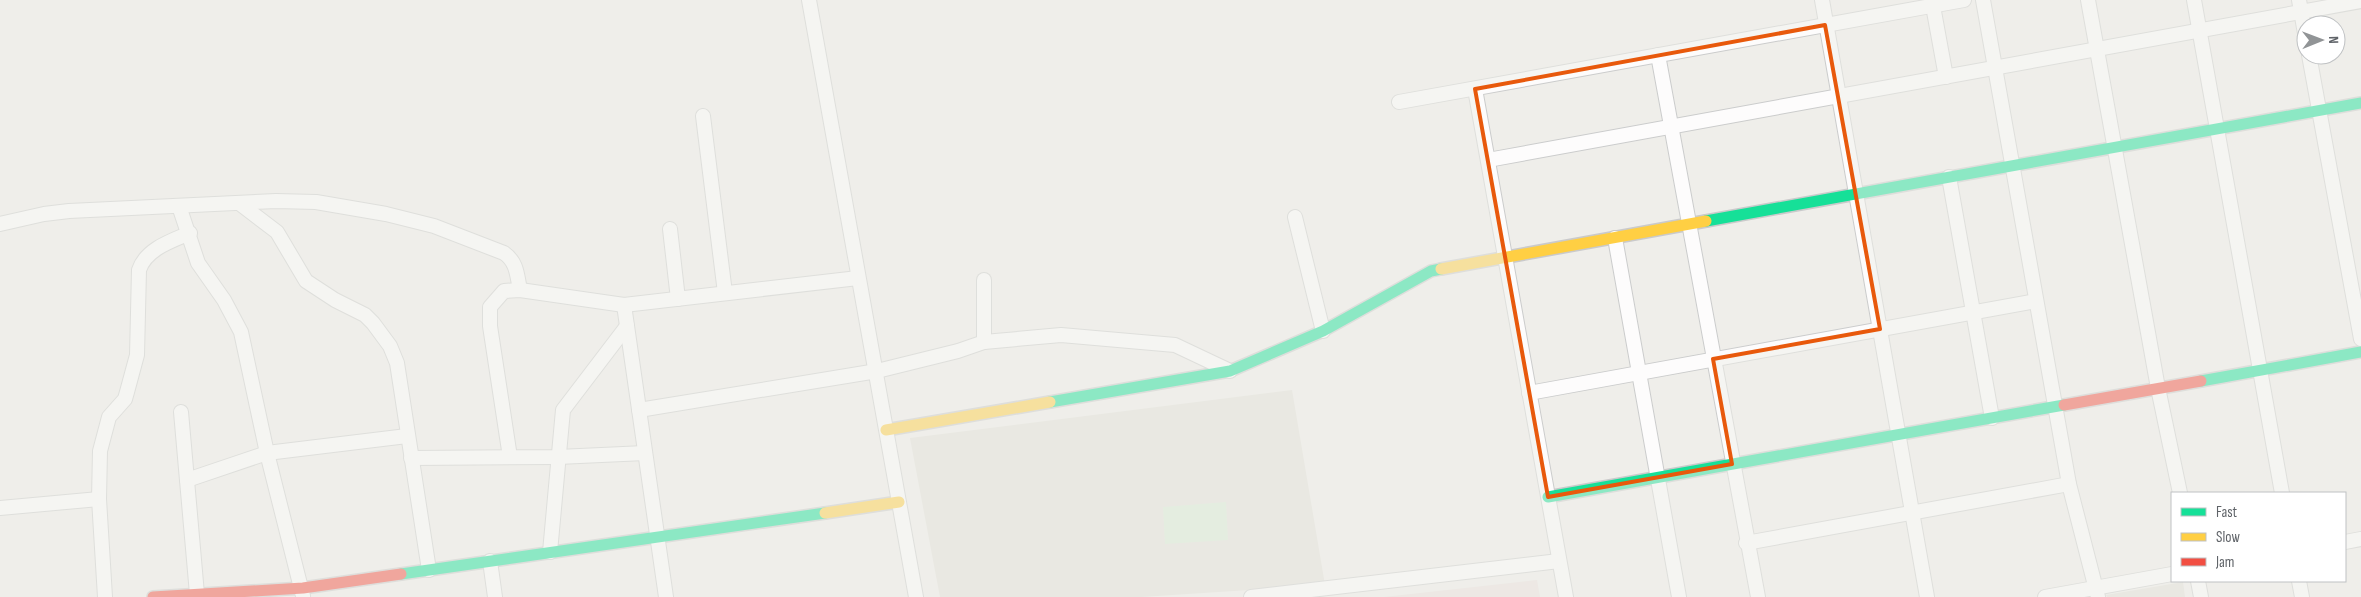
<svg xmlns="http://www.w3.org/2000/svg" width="2361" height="597" font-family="'Sofia Sans Condensed',sans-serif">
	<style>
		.education { fill: #e2e0da }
		.medical { fill: #eae0de }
		.green { fill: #d8ebd6 }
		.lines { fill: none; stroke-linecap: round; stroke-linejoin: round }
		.street-casing { stroke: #cbcccc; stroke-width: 16 }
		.fast-casing { stroke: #cacacb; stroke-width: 14 }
		.slow-casing { stroke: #cacacb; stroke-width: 14 }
		.jam-casing { stroke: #cacacb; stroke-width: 14 }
		.street { stroke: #fdfcfc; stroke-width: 14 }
		.fast { stroke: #16e098; stroke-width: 11 }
		.slow { stroke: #ffcf43; stroke-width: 11 }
		.jam { stroke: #f24e42; stroke-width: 11 }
		.marked { fill: none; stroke: #e8590c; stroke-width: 4; stroke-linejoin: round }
	</style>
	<rect width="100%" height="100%" fill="#efeeea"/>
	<g class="education">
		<path d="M1292 390 1325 585 1142 597H940L910 438Z"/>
		<path d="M2183 582 2185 597H2107L2106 595Z"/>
	</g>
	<path class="medical" d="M1537 580 1540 597H1384Z"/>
	<path class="green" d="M1226 502 1228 540 1165 544 1163 507Z"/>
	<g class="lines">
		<g class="street-casing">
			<g id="street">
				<path d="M809 0 916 597"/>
				<path d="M1822 0 1927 597"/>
				<path d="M1983 0 2069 484 2098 597"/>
				<path d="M2088 0 2158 388 2180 493"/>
				<path d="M2194 0 2282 493"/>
				<path d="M2299 0 2306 39"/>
				<path d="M1933 6 1946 77"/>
				<path d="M1658 55 1758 597"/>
				<path d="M2309 55 2361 339"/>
				<path d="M1475 89 1566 597"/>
				<path d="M1399 102 1964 0"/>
				<path d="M703 116 725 293"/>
				<path d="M1488 160 2361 1"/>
				<path d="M1949 177 1992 418"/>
				<path d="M239 203 277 232 306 281 335 300 365 315 373 323 390 346 397 363 429 570"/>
				<path d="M179 206 198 263 224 300 241 332 267 453 303 596"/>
				<path d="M1295 217 1323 331"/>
				<path d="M0 224 44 214 69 211 276 201 316 202 386 214 434 226 504 253C517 262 517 275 520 290"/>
				<path d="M670 229 678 299"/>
				<path d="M1615 238 1679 597"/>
				<path d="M624 305 666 597"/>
				<path d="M984 342V280"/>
				<path d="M1529 393 2036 301"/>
				<path d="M639 410 877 371 958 351 984 342 1061 335 1175 345 1230 371"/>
				<path d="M181 412 197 594"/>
				<path d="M510 457 490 326V307L504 291 520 290 624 305 858 278"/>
				<path d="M411 458 558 457 645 453"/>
				<path d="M187 480 267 453 407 436"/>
				<path d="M0 508 99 499"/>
				<path d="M2345 542 2361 539"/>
				<path d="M1746 543 2069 484"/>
				<path d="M550 552 563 410 627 326"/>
				<path d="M490 561 495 597"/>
				<path d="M2198 581 2201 597"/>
				<path d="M2299 581 2302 597"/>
				<path d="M105 597 99 499 100 451 109 417 125 399 127 392 137 355 139 270C146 249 171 241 190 233"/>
				<path d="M1251 597 1559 561"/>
				<path d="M2045 597 2172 574"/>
			</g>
		</g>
		<g class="fast-casing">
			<g id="fast">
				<path d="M1706 221 2361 103"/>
				<path d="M2201 381 2361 352"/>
				<path d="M1050 402 1230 371 1323 331 1431 271 1441 269"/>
				<path d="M1548 497 2064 405"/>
				<path d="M401 574 825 513"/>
			</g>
		</g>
		<g class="slow-casing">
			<g id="slow">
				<path d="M1441 269 1706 221"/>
				<path d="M886 430 1050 402"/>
				<path d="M825 513 899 502"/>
			</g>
		</g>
		<g class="jam-casing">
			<g id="jam">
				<path d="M2064 405 2201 381"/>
				<path d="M153 597 303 588 401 574"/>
			</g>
		</g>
		<use href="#street" class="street"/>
		<use href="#fast" class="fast"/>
		<use href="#slow" class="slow"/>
		<use href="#jam" class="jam"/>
	</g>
	<path d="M0 0H2361V597H0ZM1825 25 1880 329 1713 359 1732 464 1548 497 1475 89Z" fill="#efeeea" fill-opacity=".55" fill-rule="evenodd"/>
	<path class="marked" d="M1825 25 1880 329 1713 359 1732 464 1548 497 1475 89Z"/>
	<rect x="2171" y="492" width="175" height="90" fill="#ffffff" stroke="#bfc1c3"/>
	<rect x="2181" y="508" width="25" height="8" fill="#16e098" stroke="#bfc1c3"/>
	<text x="2216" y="517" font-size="15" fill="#5f6368">Fast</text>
	<rect x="2181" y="533" width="25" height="8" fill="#ffcf43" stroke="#bfc1c3"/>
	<text x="2216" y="542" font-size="15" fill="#5f6368">Slow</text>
	<rect x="2181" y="558" width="25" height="8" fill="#f24e42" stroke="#bfc1c3"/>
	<text x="2216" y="567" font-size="15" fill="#5f6368">Jam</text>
	<g transform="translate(2321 40) rotate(89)"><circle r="24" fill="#ffffff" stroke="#bfc1c3"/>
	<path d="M0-4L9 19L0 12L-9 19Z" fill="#919496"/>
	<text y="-8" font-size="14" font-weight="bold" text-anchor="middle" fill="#5f6368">N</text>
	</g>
</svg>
